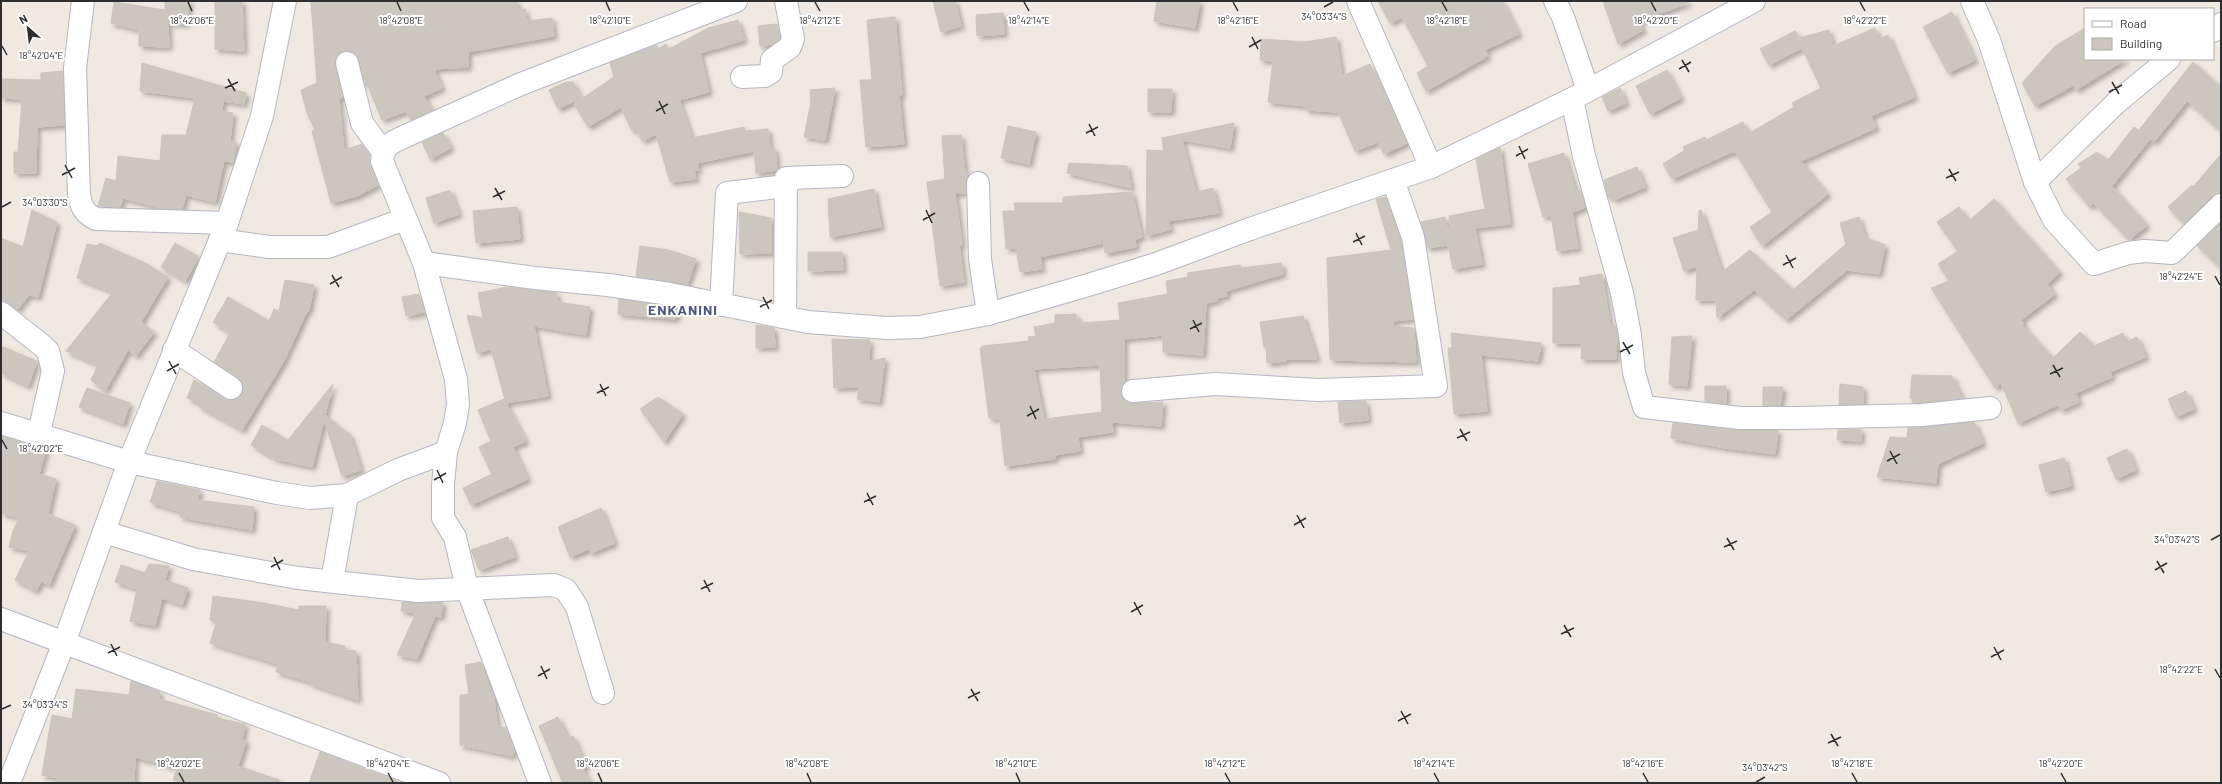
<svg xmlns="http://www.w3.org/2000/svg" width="2222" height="784" font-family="Barlow,sans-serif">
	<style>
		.building { fill: #cbc7bf; stroke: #cbc5ba; fill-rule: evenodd; filter: url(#shadow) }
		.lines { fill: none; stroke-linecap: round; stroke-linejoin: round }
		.minor-casing { stroke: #b4b7c1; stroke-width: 24 }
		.minor { stroke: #fff; stroke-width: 22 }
		.ticks { fill: none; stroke: #2e2e2e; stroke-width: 1.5 }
		.labels { text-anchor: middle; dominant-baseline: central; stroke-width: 4; stroke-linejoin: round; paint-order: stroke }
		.district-label { font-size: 14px; font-weight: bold; letter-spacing: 1px; fill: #4d5680; stroke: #fff }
		.ticks-label { font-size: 10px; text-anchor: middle; fill: #2e2e2e; stroke: #fff; stroke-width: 4; stroke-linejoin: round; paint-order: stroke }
	</style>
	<defs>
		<filter id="shadow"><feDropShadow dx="3.5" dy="3.5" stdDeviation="2" flood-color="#0004"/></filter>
	</defs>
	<rect width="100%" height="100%" fill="#efe9e1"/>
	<g class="building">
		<path d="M165 1H190L186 24 168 23 169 47 139 46V30L111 23 114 2 165 10Z"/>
		<path d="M215 1H242L244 51 215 49Z"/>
		<path d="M311 1H517L518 10 525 9 527 21 552 18 554 36 468 52V67L434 69 442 88 424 96 432 111 411 120 406 111 382 120 368 86 366 87 356 55 350 51 339 54 335 59V66L343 97 339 99 344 150 362 144 370 156V166L378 185 357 196 331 203 312 131 315 130 307 113 301 90 317 83Z"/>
		<path d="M933 1H955L961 26 941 32Z"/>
		<path d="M1157 1H1200L1195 28 1154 21Z"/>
		<path d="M1378 1H1502L1519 34 1485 50 1488 56 1426 91 1417 73 1428 66 1402 17 1390 23Z"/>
		<path d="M1603 1H1688V3L1639 21 1643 30 1618 44Z"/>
		<path d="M1952 12 1975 60 1948 73 1923 27Z"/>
		<path d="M1003 13 1004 34 977 36 976 15Z"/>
		<path d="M895 17 902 95H899L904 144 866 147 860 80H872L867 20Z"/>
		<path d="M738 20 744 40 700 53 709 92 679 100 692 138 744 127 745 131 768 129 770 148 757 150 775 148 777 170 756 173 754 151 697 163 699 170 694 171 696 179 670 182 656 134 642 141 636 129 632 131 621 107 588 127 574 104 614 77 610 63 656 45 658 49 666 44 669 49 708 28Z"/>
		<path d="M777 24 780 39 773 44 760 46 758 26Z"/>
		<path d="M1875 28 1879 39 1888 35 1915 97 1871 116 1876 128 1801 161 1828 194 1762 246 1750 227 1772 212 1735 152 1733 154 1732 152 1672 179 1663 164 1685 150 1683 147 1705 137 1706 140 1743 122 1748 134 1794 107 1792 103 1821 88 1802 48 1769 65 1760 49 1795 31 1799 38 1829 30 1833 46Z"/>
		<path d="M2085 28V59H2126L2076 90 2074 85 2035 106 2022 83 2055 46Z"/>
		<path d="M1336 37 1342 76 1370 64 1407 143 1384 154 1378 142 1355 151 1338 112 1306 110V106L1268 102 1273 61 1260 60 1261 39 1305 42Z"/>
		<path d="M2193 62 2221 87V131L2187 101 2154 142 2139 130Z"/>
		<path d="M142 63 246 93 244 104 223 101 222 112 233 113 230 141 236 142 233 162 224 161 215 202 186 195 182 209H164L123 198 120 207 98 206 106 178 116 181 118 156 160 161 162 135H186L195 98 140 91Z"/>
		<path d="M1667 70 1681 98 1650 114 1636 86Z"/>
		<path d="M63 71 64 125 37 127 36 173H14V152H18L22 99 1 98V79L41 80V73Z"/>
		<path d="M566 82H573L581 98 558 109 549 90Z"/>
		<path d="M835 88 825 140 804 137 811 101 810 90Z"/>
		<path d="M1620 88 1626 103 1608 111 1602 97Z"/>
		<path d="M1148 89H1172L1171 112H1148Z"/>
		<path d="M1234 123 1230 148 1182 140 1196 192 1213 188 1219 213 1168 221 1171 229 1146 236 1147 150 1164 151 1162 138Z"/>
		<path d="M1008 126 1036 132 1029 164 1001 158Z"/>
		<path d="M2134 127 2150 139 2112 186 2147 225 2129 240 2094 203 2090 207 2066 179 2081 168 2078 164 2097 152 2108 160Z"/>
		<path d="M443 133 451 148 430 159 422 142Z"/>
		<path d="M961 135 965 174H970L966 183V193H955L962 245H959L964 282 940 286 927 182 945 179 942 136Z"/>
		<path d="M1500 147 1510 224 1475 228 1482 264 1453 269 1448 245 1427 248 1421 222 1445 217 1447 228 1451 227 1449 216 1485 209 1476 159Z"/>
		<path d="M1564 153 1576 192 1580 190 1585 207 1572 213 1578 248 1557 251 1551 215 1543 217 1528 164Z"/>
		<path d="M2221 154V193L2212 196 2184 224 2168 207 2192 185 2193 187Z"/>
		<path d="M1069 163 1127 166 1131 188 1067 173Z"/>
		<path d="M1637 167 1645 187 1614 200 1612 196 1608 198 1604 180Z"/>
		<path d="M874 189 881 227 830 237 828 199Z"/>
		<path d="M450 190 459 214 434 223 426 198Z"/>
		<path d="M1132 192 1142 237 1135 240 1136 247 1105 253 1104 243 1040 257 1042 269 1020 272 1016 248 1006 249 1003 211H1015L1014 203H1063V197Z"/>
		<path d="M1386 197 1401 240 1413 319 1393 321V326L1414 328 1416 362 1332 360 1330 359 1327 258 1391 250 1376 199Z"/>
		<path d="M1994 199 2060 272 2047 284 2055 294 2021 320 2024 323 2022 324 2053 358 2080 332 2094 346 2123 333 2126 342 2137 337 2146 357 2110 372 2112 377 2076 393 2079 402 2061 410 2058 405 2018 423 2001 383 1995 388 1931 288 1949 281 1938 264 1958 251 1937 222 1959 207 1969 221Z"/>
		<path d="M517 207 520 239 476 243 473 211Z"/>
		<path d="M32 210 57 222 38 297 29 295 17 310 8 303 1 301V238L23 247Z"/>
		<path d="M1701 210 1722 272 1750 250 1793 290 1846 244 1840 223 1859 217 1865 237 1885 245 1879 274 1847 270 1786 320 1754 290 1717 318 1716 300H1696L1697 266 1684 271 1673 238 1698 230 1699 211Z"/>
		<path d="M739 212 771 218V253L740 254Z"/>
		<path d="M2221 222V268L2197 246Z"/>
		<path d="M100 243 147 264 168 277 141 322 154 332 136 356 128 350 105 391 91 380 98 365 66 351 113 292 77 278 87 244 98 246Z"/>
		<path d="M175 243 199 257 185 281 161 267Z"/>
		<path d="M640 246 669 250 696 259 687 285 636 276Z"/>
		<path d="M808 252H842L843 270 808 271Z"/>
		<path d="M1281 263 1283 274 1226 291 1227 296 1217 298V301L1206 303 1203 355 1163 352V335L1124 339V383L1121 392 1123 398 1127 402 1134 403 1163 402 1161 426 1112 422 1113 432 1078 437 1080 451 1055 455V459L1005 466 1000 422 1001 419 989 418 980 348 983 346 1029 341 1028 337 1036 336 1034 327 1055 323V315L1076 314V319H1081V323L1120 320 1118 303 1168 294 1166 281 1188 277 1187 273 1240 265 1241 268ZM1100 365 1102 412 1044 419 1034 369Z"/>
		<path d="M1602 274 1610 325H1615L1617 332 1616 359H1581L1582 343H1553V288L1581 285 1579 278Z"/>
		<path d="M285 280 314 285 309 311H307L284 361 242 430 198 406 200 403 187 398 194 380 230 400 236 399 241 395 243 389 242 382 214 362 230 333 213 322 228 297 269 321 274 309 279 311Z"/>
		<path d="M507 287 557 293V302L590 307 586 335 534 326 548 396 506 403 491 349 477 353 467 315 483 318 478 293Z"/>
		<path d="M419 294 425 312 406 316 402 297Z"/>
		<path d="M619 299 668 306 679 309 675 319 618 314Z"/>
		<path d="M1303 316 1317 359H1286V361L1267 363 1266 347H1264L1260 322Z"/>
		<path d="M756 325 774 328 775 347 756 348Z"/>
		<path d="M1451 333 1541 343 1538 361 1481 355 1487 411 1454 414 1448 348H1452Z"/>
		<path d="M1692 336 1687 386 1669 384 1672 337Z"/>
		<path d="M832 339 870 340 869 361 885 358 879 402 857 399 859 387 834 388Z"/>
		<path d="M1 346 37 361 28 386 1 373Z"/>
		<path d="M1912 375 1952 376 1962 398 1912 403 1913 399 1910 398Z"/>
		<path d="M333 384 325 415 350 435 361 470 342 476 324 420 312 467 275 459 251 445 262 425 288 440Z"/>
		<path d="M1840 384 1863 387V404L1839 405Z"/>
		<path d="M1705 386H1726V404L1705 401Z"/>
		<path d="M1763 387H1783L1780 406H1763Z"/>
		<path d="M87 388 130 403 123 424 79 407Z"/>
		<path d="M2186 391 2194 409 2176 417 2168 399Z"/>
		<path d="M658 397 683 414 664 442 640 409Z"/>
		<path d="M504 399 526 441 513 447 528 479 471 505 463 488 492 474 479 447 491 441 478 410Z"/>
		<path d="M1366 401 1368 420 1340 423 1338 402Z"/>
		<path d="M1974 422 1983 443 1938 464 1936 483 1877 477 1890 437 1907 438 1908 428Z"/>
		<path d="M1673 423 1739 430H1778L1775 454 1725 448 1671 438Z"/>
		<path d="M1861 429V441L1837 440 1838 430Z"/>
		<path d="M1 436 46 450 39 474 56 479 48 514 75 525 49 585 41 581 36 591 15 580 29 551 9 547 13 531 19 518 1 513Z"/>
		<path d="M2127 449 2136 470 2116 479 2107 458Z"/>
		<path d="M2064 458 2071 486 2046 492 2039 465Z"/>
		<path d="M157 481 200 490 197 500 254 507 252 530 180 517 181 512 150 502Z"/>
		<path d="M601 508 615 543 591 553 589 549 570 557 558 527Z"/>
		<path d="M508 537 515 557 479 570 471 550Z"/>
		<path d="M149 564 169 566 165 580 188 588 182 605 162 598 155 626 130 621 137 589 115 582 121 565 145 573Z"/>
		<path d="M213 596 264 603 299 610V606H326L325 642 345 646 344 650 356 651 358 700 311 684V682L276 672 278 664 210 643 217 621 210 620Z"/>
		<path d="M402 602H443L441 617 435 616 417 659 397 655 416 613 401 611Z"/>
		<path d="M481 662 491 692H493L494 697 497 726 506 728 514 750 513 756 460 745V695L469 694 465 665Z"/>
		<path d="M131 681 160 692 159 699 217 715V718L245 724 242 739 246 741 238 766 279 780V783H189L173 780 177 768 135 757 134 783H57L58 778 42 775 52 715 72 719 76 689 129 695Z"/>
		<path d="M558 717 568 738 573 736 586 767 583 769 590 783H563L539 726Z"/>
		<path d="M320 752 397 781V783H309Z"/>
	</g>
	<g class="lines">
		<g class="minor-casing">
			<g id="minor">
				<path d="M83 1 75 68 79 194C81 207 84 213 96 219L227 223"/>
				<path d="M1358 1 1431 167 1572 99 1754 1"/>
				<path d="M1555 1 1563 17 1588 90"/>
				<path d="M1972 1 1989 40 2035 182 2116 103 2169 59"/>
				<path d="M2213 31 2221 24"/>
				<path d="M347 63 362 123 383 152"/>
				<path d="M742 77 765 76 771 72 772 60 790 47 793 39 786 1"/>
				<path d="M1572 99 1584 156 1622 293 1630 335 1634 373 1644 407 1740 418H1799L1922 415 1990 408"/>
				<path d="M2035 182 2054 220 2094 264 2128 253 2145 251 2172 253 2221 205"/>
				<path d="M978 183 980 259 988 314"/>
				<path d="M220 240 269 247H328L405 219"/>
				<path d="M424 263 535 278 608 285 670 294 808 322 887 328 920 327 988 314 1085 286 1156 264 1250 229 1431 167"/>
				<path d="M721 305 727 193 787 186"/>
				<path d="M1 313 44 347 48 351 53 371 39 433"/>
				<path d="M785 317 786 178 842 176"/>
				<path d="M174 350 231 388"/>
				<path d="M1133 391 1215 384 1318 390 1436 386 1413 237 1393 180"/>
				<path d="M1 423 129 462 277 493 310 498 347 495 398 470 446 452"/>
				<path d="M104 532 193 559 298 578 418 591 554 585 566 590 577 607 603 693"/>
				<path d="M332 581 347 495"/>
				<path d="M1 619 439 783"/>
				<path d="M9 783 64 643 129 462 227 223 262 116 285 1"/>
				<path d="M540 783 467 588 455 537 443 518V485L446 452 455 423 458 404 456 379 424 263 382 161C383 149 388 144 399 139L521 84 736 1"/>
			</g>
		</g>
		<use href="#minor" class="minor"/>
	</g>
	<path class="ticks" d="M188 2 192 11M397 2 401 11M606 2 610 11M815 2 820 11M1024 2 1029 11M1233 2 1238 11M1442 2 1447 11M1651 2 1656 11M1860 2 1865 11M1324 7 1333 2M1252 37 1258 49M2 46 7 55M1249 47 1261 40M1682 60 1689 72M1679 69 1691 62M228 79 235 91M2112 82 2119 94M225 88 238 82M2109 92 2122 85M659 101 665 114M656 111 668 104M1089 124 1095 136M1086 133 1098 127M1519 146 1525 159M1516 156 1528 149M65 165 72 178M1949 169 1956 181M62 175 75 168M1946 178 1959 172M495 188 502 200M493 197 505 191M2 207 11 202M926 210 932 223M923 220 935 213M1356 233 1362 245M1353 242 1365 236M1786 255 1793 268M1783 265 1796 258M332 275 339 287M2215 276 2220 285M330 284 342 277M763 297 769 309M760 307 772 300M1193 320 1199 332M1190 329 1202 323M1623 342 1630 354M1620 352 1633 345M169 361 176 374M2053 365 2060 377M167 371 179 364M2050 374 2063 368M600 384 606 396M597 393 609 387M1030 406 1036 419M1027 416 1039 409M1460 429 1467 441M1457 438 1470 432M2 440 7 449M1890 451 1897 464M1887 461 1900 454M437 470 443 483M434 480 446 473M867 493 873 505M864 502 876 496M1297 515 1304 528M1294 525 1306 518M1727 538 1734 550M2211 540 2220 535M1724 547 1737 541M274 557 280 570M2157 561 2164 573M271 567 283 560M2155 570 2167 563M704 580 710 592M701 589 713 583M1134 602 1141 615M1131 612 1143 605M1564 625 1571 637M1561 634 1574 628M111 644 117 656M1994 647 2001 660M108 653 120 647M1991 657 2004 650M541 666 547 679M2215 669 2220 678M538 676 550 669M971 689 978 701M968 698 980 692M2 709 11 705M1401 711 1408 724M1398 721 1411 714M1831 734 1838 746M1828 743 1841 737M179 773 184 782M388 773 393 782M598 773 602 782M807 773 811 782M1016 773 1020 782M1225 773 1230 782M1434 773 1439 782M1643 773 1648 782M1852 773 1857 782M2061 773 2066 782M1756 782 1765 777"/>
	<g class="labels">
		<g class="district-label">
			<text x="683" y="309">ENKANINI</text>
		</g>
	</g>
	<g class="ticks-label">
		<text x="1324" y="20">34°03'34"S</text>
		<text x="192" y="24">18°42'06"E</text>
		<text x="401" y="24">18°42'08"E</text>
		<text x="610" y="24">18°42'10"E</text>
		<text x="820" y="24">18°42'12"E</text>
		<text x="1029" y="24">18°42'14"E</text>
		<text x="1238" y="24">18°42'16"E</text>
		<text x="1447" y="24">18°42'18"E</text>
		<text x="1656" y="24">18°42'20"E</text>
		<text x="1865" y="24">18°42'22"E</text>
		<text x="41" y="59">18°42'04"E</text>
		<text x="45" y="206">34°03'30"S</text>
		<text x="2181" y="280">18°42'24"E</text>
		<text x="41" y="452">18°42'02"E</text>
		<text x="2177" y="543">34°03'42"S</text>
		<text x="2181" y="673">18°42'22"E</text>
		<text x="45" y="708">34°03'34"S</text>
		<text x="179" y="767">18°42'02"E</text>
		<text x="388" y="767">18°42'04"E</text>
		<text x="598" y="767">18°42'06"E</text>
		<text x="807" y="767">18°42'08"E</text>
		<text x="1016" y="767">18°42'10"E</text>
		<text x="1225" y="767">18°42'12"E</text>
		<text x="1434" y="767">18°42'14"E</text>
		<text x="1643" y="767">18°42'16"E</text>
		<text x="1852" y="767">18°42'18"E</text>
		<text x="2061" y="767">18°42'20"E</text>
		<text x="1765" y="771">34°03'42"S</text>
	</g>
	<rect width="2222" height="784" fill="none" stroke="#2e2e2e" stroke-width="4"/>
	<rect x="2084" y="8" width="130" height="52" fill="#ffffff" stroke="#ababab"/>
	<rect x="2092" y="21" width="20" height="6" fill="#ffffff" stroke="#ababab"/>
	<text x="2120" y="28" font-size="12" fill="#2e2e2e">Road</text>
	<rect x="2092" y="38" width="20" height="12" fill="#cbc7bf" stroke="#ababab"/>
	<text x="2120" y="48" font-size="12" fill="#2e2e2e">Building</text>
	<g transform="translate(28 28) rotate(332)" stroke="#ffffff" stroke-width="3" paint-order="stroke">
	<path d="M0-3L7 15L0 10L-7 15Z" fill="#2e2e2e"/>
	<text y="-6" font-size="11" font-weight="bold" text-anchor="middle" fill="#2e2e2e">N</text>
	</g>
</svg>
